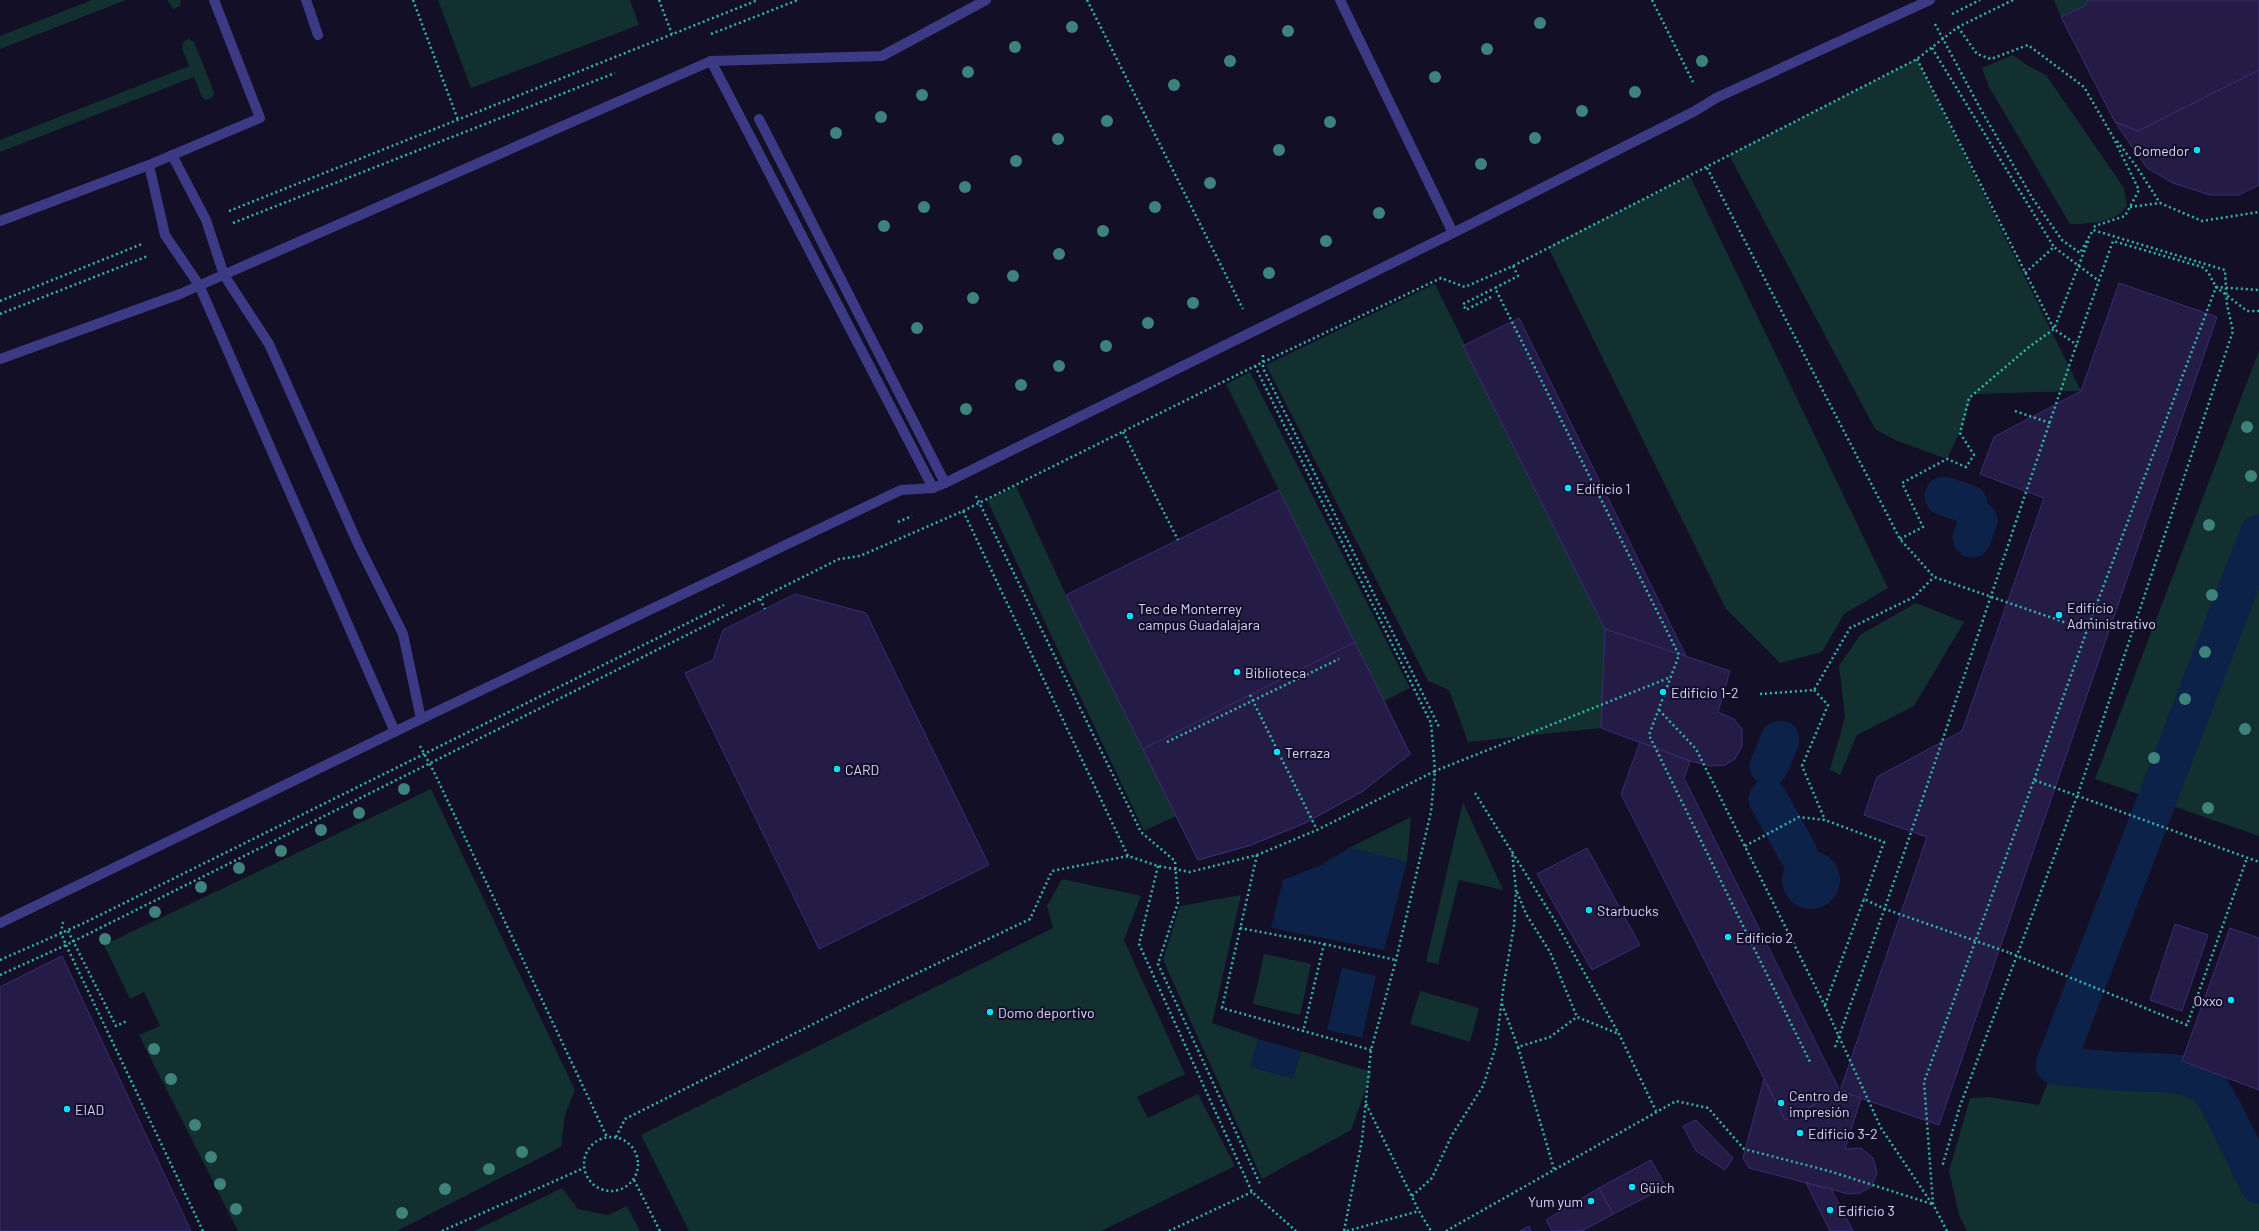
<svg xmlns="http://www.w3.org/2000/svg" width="2259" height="1231" font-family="Barlow,sans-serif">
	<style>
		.green { fill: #12302f }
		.water { fill: #0c2248 }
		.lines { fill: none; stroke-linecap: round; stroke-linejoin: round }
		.canal { stroke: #0c2248; stroke-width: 39 }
		.building { fill: #241b47; stroke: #3b2d73 }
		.path { stroke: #2fb8b0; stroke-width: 2.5; stroke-dasharray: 2 3; stroke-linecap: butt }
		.lane { stroke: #3d3a85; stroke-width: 10 }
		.path-bridge { stroke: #2fb8b0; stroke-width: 2.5; stroke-dasharray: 2 3; stroke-linecap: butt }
		.tree { fill: #3d827b }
		.poi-dot { fill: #00e5ff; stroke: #130f26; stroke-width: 1.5 }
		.labels { text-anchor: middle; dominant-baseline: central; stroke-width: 4; stroke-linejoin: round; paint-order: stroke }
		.poi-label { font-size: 14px; fill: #d9d4ff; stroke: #130f26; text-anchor: start }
	</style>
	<rect width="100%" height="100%" fill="#130f26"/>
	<g class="green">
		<path d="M92 0H126L0 49V36Z"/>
		<path d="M167 0H181L180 6 173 9Z"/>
		<path d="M438 0H630L639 25 471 88Z"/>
		<path d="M2054 0H2088L2086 5 2061 17Z"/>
		<path d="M189 39 194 42 214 92 213 97 206 100 202 97 194 77 0 152V140L189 66 182 48 183 42Z"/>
		<path d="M2013 55 2025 64 2046 75 2124 188 2127 206C2115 223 2089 224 2070 224L1989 87 1982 68Z"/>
		<path d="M1917 59 2081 391 1973 394 1960 431 1947 459 1895 440 1875 429 1729 155Z"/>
		<path d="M1690 176 1888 588 1844 614 1822 652 1780 663 1726 609 1548 247Z"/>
		<path d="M1435 284 1605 629 1601 728 1468 742 1449 690 1428 681 1266 365Z"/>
		<path d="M2259 351V836L2095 779Z"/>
		<path d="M1250 372 1410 688 1384 701 1226 384Z"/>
		<path d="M1016 486 1066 595 1176 816 1144 831 987 500Z"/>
		<path d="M1916 603 1964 622 1914 706 1857 735 1840 775 1830 770 1845 717 1839 666 1860 635Z"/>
		<path d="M431 789 575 1090 565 1115 561 1147 397 1231H238L139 1035 160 1026 144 992 130 999 104 945Z"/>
		<path d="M1463 802 1503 890 1459 880 1438 964 1426 962Z"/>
		<path d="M1411 817 1407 862 1349 848Z"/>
		<path d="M1062 879 1141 896 1124 940 1185 1074 1137 1097 1148 1118 1198 1094 1235 1166 1101 1231H689L641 1135 1053 928 1047 906Z"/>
		<path d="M1241 895 1212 1023 1258 1039 1251 1067 1293 1078 1301 1051 1372 1072 1351 1130 1262 1179 1163 960 1180 906Z"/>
		<path d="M1264 954 1311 964 1300 1015 1253 1004Z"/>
		<path d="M1420 991 1479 1008 1470 1042 1410 1024Z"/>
		<path d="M2055 1065 2136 1072 2200 1083 2259 1203V1231H1967L1959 1215 1949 1171 1970 1098 1989 1097 2039 1105Z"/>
		<path d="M562 1188 578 1209 608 1215 627 1206 640 1231H474Z"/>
	</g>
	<g class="water">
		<path d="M1349 848 1407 862 1384 950 1271 928 1283 880 1321 865Z"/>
		<circle cx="1811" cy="880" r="29"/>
		<path d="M1342 968 1376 976 1362 1038 1327 1030Z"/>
		<path d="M1258 1039 1301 1051 1293 1078 1251 1067Z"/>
	</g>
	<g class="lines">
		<g class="canal">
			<path d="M1944 496 1968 504"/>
			<path d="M2259 534 2055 1065C2081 1068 2108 1071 2134 1072 2157 1073 2185 1070 2206 1085 2217 1093 2250 1167 2259 1184"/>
			<path d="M1972 538 1978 521"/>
			<path d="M1769 766 1780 740"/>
			<path d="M1768 799 1798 853"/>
		</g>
	</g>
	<g class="building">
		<path d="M2088 0H2259V70L2138 131 2115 122 2061 17 2086 5Z"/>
		<path d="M2259 70V185L2239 195H2210L2173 183 2147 168 2115 122 2138 131Z"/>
		<path d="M2119 283 2217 317 1939 1125 1840 1091 1927 837 1864 815 1877 777 1962 731 2044 498 1980 474 1994 437 2081 391Z"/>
		<path d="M1519 318 1687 658 1605 629 1463 346Z"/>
		<path d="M1279 490 1410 754 1363 791 1305 823 1251 845 1198 860 1066 595Z"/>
		<path d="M795 594 866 613 989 865 819 949 685 673 713 660 723 630Z"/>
		<path d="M1605 629 1730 671 1718 712 1734 719 1742 729V746L1735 759 1725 765 1711 766 1690 761 1601 728Z"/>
		<path d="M1355 642 1410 754 1363 791 1305 823 1251 845 1198 860 1143 749Z"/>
		<path d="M1640 742 1690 761 1684 778 1840 1091 1785 1120 1621 794Z"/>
		<path d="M1587 848 1640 945 1592 970 1537 874Z"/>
		<path d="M2175 924 2208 935 2182 1011 2150 1000Z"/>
		<path d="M2230 928 2259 938V1090L2182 1061Z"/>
		<path d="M62 956 191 1231H0V987Z"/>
		<path d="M1764 1079 1785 1120 1840 1091 1861 1098 1845 1149 1861 1148 1873 1158 1877 1173 1871 1187 1860 1193 1849 1194 1749 1168 1743 1158Z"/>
		<path d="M1696 1120 1733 1158 1725 1170 1696 1151 1683 1126Z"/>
		<path d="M1651 1160 1666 1187 1613 1214 1599 1188Z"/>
		<path d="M1806 1183 1831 1189 1853 1231H1830Z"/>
		<path d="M1599 1188 1613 1214 1582 1231H1552L1546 1220Z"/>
		<path d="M1529 1226 1531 1231H1520Z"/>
	</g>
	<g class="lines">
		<g class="path">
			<path d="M413 0 458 120"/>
			<path d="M659 0 672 34"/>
			<path d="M1087 0 1243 309"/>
			<path d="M1652 0 1693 82"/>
			<path d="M1952 14 1980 0"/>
			<path d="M1935 24 1981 110 2033 199 2062 240 2080 253 2093 230 2225 270 2227 305 2233 331 2079 791 1960 1106 1942 1167"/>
			<path d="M1958 27 1977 54 1991 59 2028 45 2084 87 2113 137 2139 190 2125 216 2095 226 2093 230"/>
			<path d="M711 34 798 0"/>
			<path d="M1932 48 2054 247"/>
			<path d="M1917 59 2054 329 2077 345"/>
			<path d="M2117 141 2136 166 2160 203"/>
			<path d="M1707 168 1900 539 1934 577 2087 630"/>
			<path d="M2130 207 2160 203 2202 221 2259 212"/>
			<path d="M229 211 758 0"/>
			<path d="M233 223 615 73"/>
			<path d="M1513 266 1518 276 1495 288 1679 655 1649 735 1810 1062"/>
			<path d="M2025 273 2054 247 2099 281"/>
			<path d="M1491 297 1466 310 1463 304 1495 288"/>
			<path d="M0 301 142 244"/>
			<path d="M0 314 148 256"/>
			<path d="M1263 355V368L1439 727"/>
			<path d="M1255 366 1431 723 1435 771 1671 677"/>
			<path d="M2015 411 2050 423"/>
			<path d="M1123 432 1178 540"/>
			<path d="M976 496 1141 832 1175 861 1178 903 1158 964 1261 1186"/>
			<path d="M963 511 1255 366 1441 278 1465 287 1513 266 1917 59 1958 27 2013 0"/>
			<path d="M898 522 912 516"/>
			<path d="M1900 539 1923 527 1902 483 1947 459 1966 467 1974 455 1960 433 1969 398 2029 347 2054 329 2089 239"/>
			<path d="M760 599 765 609"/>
			<path d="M1814 690 1828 705 1802 766 1825 820"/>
			<path d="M1760 694 1814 690 1850 628 1914 597 1934 577"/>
			<path d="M1250 695 1317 830"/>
			<path d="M1659 710 1696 749 1825 1006 1881 1128 1932 1204"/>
			<path d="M1167 742 1339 659"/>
			<path d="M420 746 433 770 607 1137"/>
			<path d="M2034 780 2087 630 2216 287 2247 311H2259"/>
			<path d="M1475 793 1554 919 1619 1034 1656 1111"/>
			<path d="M1745 846 1799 817 1825 820 1884 842 1864 899"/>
			<path d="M1257 855 1222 1008 1371 1050"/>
			<path d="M1158 866 1139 944 1252 1192 1296 1231"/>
			<path d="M1517 892 1526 914 1550 952 1577 1017"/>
			<path d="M1240 928 1324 944 1303 1032"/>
			<path d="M68 931 116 1026 127 1021"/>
			<path d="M1324 944 1396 960"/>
			<path d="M0 960 84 923 724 605"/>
			<path d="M0 975 66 945 61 933 63 922"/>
			<path d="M1502 1004 1518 1047"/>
			<path d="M1825 1005 1864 899 1885 909 2010 953"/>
			<path d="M2162 1015 2187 1025 2247 858"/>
			<path d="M1835 1047C1933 780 2017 509 2113 241L2202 267 2208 272 2216 287 2259 290"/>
			<path d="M1366 1104 1419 1211"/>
			<circle cx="611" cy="1164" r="27"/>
			<path d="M616 1137 625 1119 855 1003 1030 919 1052 871 1128 856"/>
			<path d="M1554 1169 1518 1047 1550 1037 1577 1017 1619 1034"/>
			<path d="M634 1180 660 1231"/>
			<path d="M1412 1196 1432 1178 1452 1135 1483 1086 1496 1046 1504 983 1514 926 1516 890 1512 851"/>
			<path d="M203 1231 66 945 839 559 860 556 963 511 1128 856 1158 866 1190 872 1257 855 1317 830 1435 771 1431 812 1396 960 1371 1050 1362 1140 1344 1231"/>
			<path d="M442 1231 584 1168"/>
			<path d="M1169 1231 1252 1192"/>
			<path d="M1347 1231 1419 1211 1431 1231"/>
			<path d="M1446 1231 1676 1101 1708 1108 1744 1149 1829 1171 1932 1204"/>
			<path d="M1947 1231 1933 1204 1924 1082 2034 780 2259 862"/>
		</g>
		<g class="lane">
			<path d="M306 0 318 35"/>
			<path d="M1340 0 1453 233"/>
			<path d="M711 61 933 488"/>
			<path d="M759 119 945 483"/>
			<path d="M172 155 206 220 224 275 269 344 358 544 403 634 421 719"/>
			<path d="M149 165 165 235 199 285 395 732"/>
			<path d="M0 221 149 165 260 118 214 0"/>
			<path d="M0 359 180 294 711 61 882 56 986 0"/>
			<path d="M0 923 421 719 901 490 933 488 945 483 1453 233 1695 111 1716 98 1930 0"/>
		</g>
		<path class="path-bridge" d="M2010 953 2162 1015"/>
	</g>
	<g class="tree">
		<circle cx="1540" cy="23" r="6"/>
		<circle cx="1072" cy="27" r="6"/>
		<circle cx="1288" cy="31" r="6"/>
		<circle cx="1015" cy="47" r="6"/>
		<circle cx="1487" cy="49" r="6"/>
		<circle cx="1230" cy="61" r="6"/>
		<circle cx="1702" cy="61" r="6"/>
		<circle cx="968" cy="72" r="6"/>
		<circle cx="1435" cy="77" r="6"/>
		<circle cx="1174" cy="85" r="6"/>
		<circle cx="1635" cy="92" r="6"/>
		<circle cx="922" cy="95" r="6"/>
		<circle cx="1582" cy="111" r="6"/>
		<circle cx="881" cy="117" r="6"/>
		<circle cx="1107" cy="121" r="6"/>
		<circle cx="1330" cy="122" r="6"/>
		<circle cx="836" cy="133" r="6"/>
		<circle cx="1535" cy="138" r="6"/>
		<circle cx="1058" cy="139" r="6"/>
		<circle cx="1279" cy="150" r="6"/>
		<circle cx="1016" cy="161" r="6"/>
		<circle cx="1481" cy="164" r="6"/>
		<circle cx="1210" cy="183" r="6"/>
		<circle cx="965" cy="187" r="6"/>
		<circle cx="924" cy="207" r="6"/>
		<circle cx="1155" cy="207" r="6"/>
		<circle cx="1379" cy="213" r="6"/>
		<circle cx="884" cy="226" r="6"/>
		<circle cx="1103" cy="231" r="6"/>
		<circle cx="1326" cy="241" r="6"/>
		<circle cx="1059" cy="254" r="6"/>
		<circle cx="1269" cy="273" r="6"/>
		<circle cx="1013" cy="276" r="6"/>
		<circle cx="973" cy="298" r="6"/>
		<circle cx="1193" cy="303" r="6"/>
		<circle cx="1148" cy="323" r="6"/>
		<circle cx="917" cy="328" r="6"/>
		<circle cx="1106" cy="346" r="6"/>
		<circle cx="1059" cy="366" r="6"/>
		<circle cx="1021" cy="385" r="6"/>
		<circle cx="966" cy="409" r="6"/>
		<circle cx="2247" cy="427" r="6"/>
		<circle cx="2251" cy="476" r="6"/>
		<circle cx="2209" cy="525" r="6"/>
		<circle cx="2212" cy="595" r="6"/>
		<circle cx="2205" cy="652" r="6"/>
		<circle cx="2185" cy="699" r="6"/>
		<circle cx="2245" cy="729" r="6"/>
		<circle cx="2154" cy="758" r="6"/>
		<circle cx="404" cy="789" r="6"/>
		<circle cx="2208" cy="808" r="6"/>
		<circle cx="359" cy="813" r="6"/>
		<circle cx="321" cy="830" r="6"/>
		<circle cx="281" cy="851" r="6"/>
		<circle cx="239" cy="868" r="6"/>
		<circle cx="201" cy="887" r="6"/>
		<circle cx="155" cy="912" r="6"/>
		<circle cx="105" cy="939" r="6"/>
		<circle cx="154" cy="1049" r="6"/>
		<circle cx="171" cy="1079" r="6"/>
		<circle cx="195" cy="1125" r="6"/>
		<circle cx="522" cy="1152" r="6"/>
		<circle cx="211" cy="1157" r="6"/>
		<circle cx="489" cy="1169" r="6"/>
		<circle cx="220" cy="1184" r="6"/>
		<circle cx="445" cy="1189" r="6"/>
		<circle cx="236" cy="1209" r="6"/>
		<circle cx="402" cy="1213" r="6"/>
	</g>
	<g class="poi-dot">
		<circle cx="2197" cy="150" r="4"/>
		<circle cx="1568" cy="488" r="4"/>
		<circle cx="2059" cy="615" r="4"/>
		<circle cx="1130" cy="616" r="4"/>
		<circle cx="1237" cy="672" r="4"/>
		<circle cx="1663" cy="692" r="4"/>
		<circle cx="1277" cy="752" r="4"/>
		<circle cx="837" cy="769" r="4"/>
		<circle cx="1589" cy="910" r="4"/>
		<circle cx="1728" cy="937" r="4"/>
		<circle cx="2231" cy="1000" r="4"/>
		<circle cx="990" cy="1012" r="4"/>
		<circle cx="1781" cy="1103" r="4"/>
		<circle cx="67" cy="1109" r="4"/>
		<circle cx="1800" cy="1133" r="4"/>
		<circle cx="1632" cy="1187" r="4"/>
		<circle cx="1591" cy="1201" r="4"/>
		<circle cx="1830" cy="1210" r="4"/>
	</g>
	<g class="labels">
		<g class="poi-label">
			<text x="2189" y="150" text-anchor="end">Comedor</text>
			<text x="1576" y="488">Edificio 1</text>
			<text x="2067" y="607">Edificio<tspan x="2067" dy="16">Administrativo</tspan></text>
			<text x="1138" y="608">Tec de Monterrey<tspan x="1138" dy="16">campus Guadalajara</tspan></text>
			<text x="1245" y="672">Biblioteca</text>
			<text x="1671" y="692">Edificio 1-2</text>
			<text x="1285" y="752">Terraza</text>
			<text x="845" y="769">CARD</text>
			<text x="1597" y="910">Starbucks</text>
			<text x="1736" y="937">Edificio 2</text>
			<text x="2223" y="1000" text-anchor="end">Oxxo</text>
			<text x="998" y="1012">Domo deportivo</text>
			<text x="1789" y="1095">Centro de<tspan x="1789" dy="16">impresión</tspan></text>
			<text x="75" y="1109">EIAD</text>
			<text x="1808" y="1133">Edificio 3-2</text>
			<text x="1640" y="1187">Güich</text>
			<text x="1583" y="1201" text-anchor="end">Yum yum</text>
			<text x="1838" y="1210">Edificio 3</text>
		</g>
	</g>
</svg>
